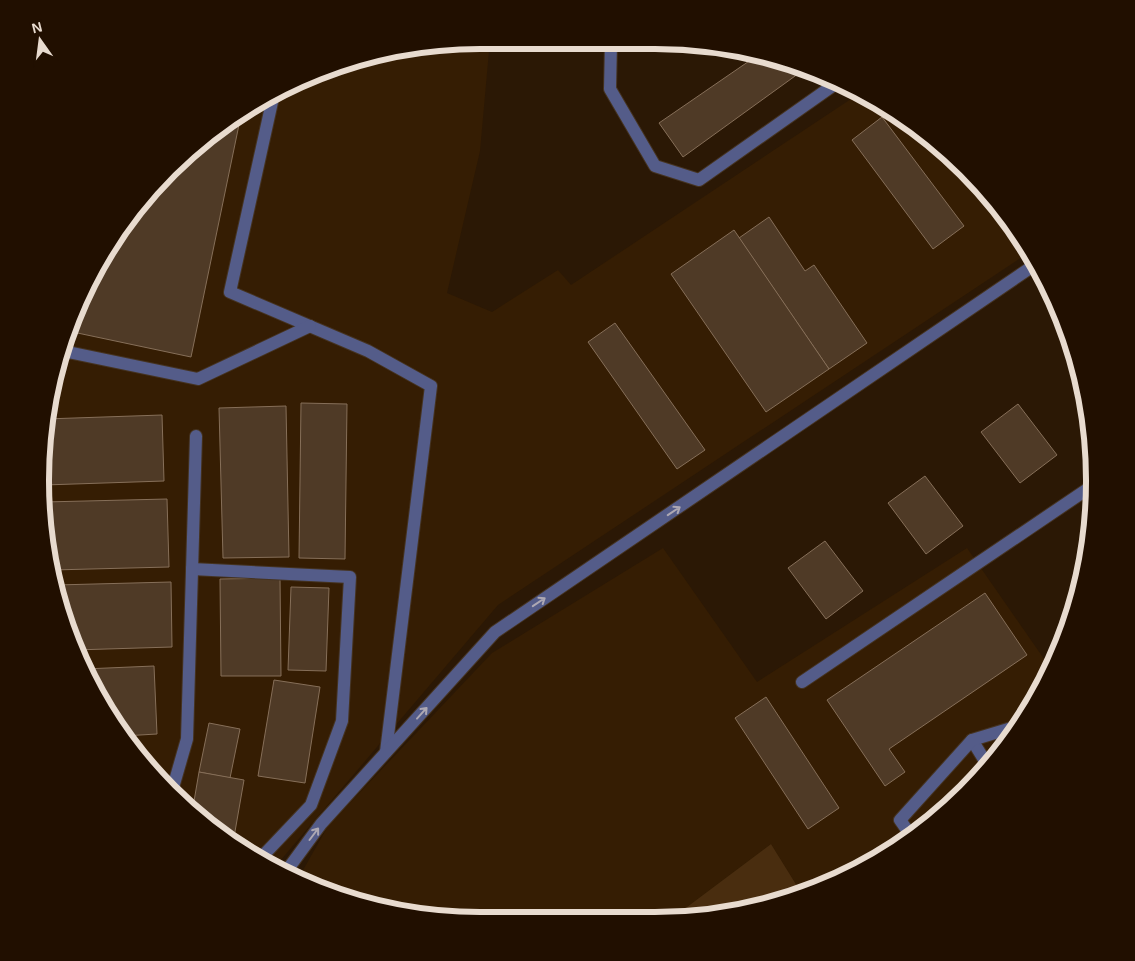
<svg xmlns="http://www.w3.org/2000/svg" width="1135" height="961" font-family="Arial,sans-serif">
	<style>
		.built { fill: #351d03 }
		.green { fill: #492d0f }
		.building { fill: #4f3a26; stroke: #866f59 }
		.lines { fill: none; stroke-linecap: round; stroke-linejoin: round }
		.minor-casing { stroke: #453321; stroke-width: 14 }
		.minor { stroke: #545c89; stroke-width: 12 }
		.oneway { stroke: #ada8b3 }
		.rim { fill: none; stroke: #e8dbcf; stroke-width: 6 }
	</style>
	<rect width="100%" height="100%" fill="#2b1805"/>
	<g class="built">
		<path d="M480 40H490L480 151 447 293 492 312 558 270 571 285 860 93 957 162 1022 257 498 605 274 868 260 862 190 811 114 725 73 649 44 538V423L73 312 114 236 190 149 285 86 367 55Z"/>
		<path d="M663 548 757 682 967 548 1051 669 1021 725 966 792 899 847 823 888 802 894 771 844 671 919 655 921 451 920 339 898 298 879 328 826 492 653Z"/>
	</g>
	<path class="green" d="M771 844 802 894 740 913 671 919Z"/>
	<g class="building">
		<path d="M755 57 802 71 683 157 659 123Z"/>
		<path d="M241 115 191 357 68 331 73 312 114 236 190 149Z"/>
		<path d="M882 117 964 226 933 249 852 140Z"/>
		<path d="M769 217 805 271 814 265 867 343 829 369 739 238Z"/>
		<path d="M734 230 829 369 766 412 671 274Z"/>
		<path d="M615 323 705 450 677 469 588 342Z"/>
		<path d="M301 403 347 404 345 559 299 558Z"/>
		<path d="M1018 404 1057 455 1020 483 981 432Z"/>
		<path d="M286 406 289 557 223 558 219 408Z"/>
		<path d="M162 415 164 481 44 485 45 419Z"/>
		<path d="M925 476 963 526 926 554 888 503Z"/>
		<path d="M167 499 169 567 52 570 44 538V502Z"/>
		<path d="M825 541 863 591 826 619 788 568Z"/>
		<path d="M280 578 281 676H221L220 579Z"/>
		<path d="M171 582 172 647 74 650 56 585Z"/>
		<path d="M1081 585 1076 602 1069 593Z"/>
		<path d="M291 587 329 588 326 671 288 670Z"/>
		<path d="M985 593 1027 655 889 749 905 772 885 786 827 700Z"/>
		<path d="M154 666 157 734 123 736 114 725 84 669Z"/>
		<path d="M274 680 320 687 305 783 258 776Z"/>
		<path d="M766 697 839 808 808 829 735 718Z"/>
		<path d="M209 723 240 729 230 778 199 772Z"/>
		<path d="M199 772 244 780 233 843 192 813Z"/>
	</g>
	<g class="lines">
		<g class="minor-casing">
			<g id="minor">
				<path d="M611 42 610 89 655 166 699 180 838 82"/>
				<path d="M274 93 230 292 368 351 431 386 386 752"/>
				<path d="M63 351 198 379 310 326"/>
				<path d="M192 569 350 577 342 721 311 805 258 861"/>
				<path d="M802 682 1095 484"/>
				<path d="M972 740 988 766"/>
				<path d="M172 791 187 739 196 436"/>
				<path d="M912 837 900 820 972 740 1021 725"/>
				<path d="M285 873 321 824 495 632 1036 264"/>
			</g>
		</g>
		<use href="#minor" class="minor"/>
	</g>
	<defs><path id="oneway-shaft" d="M-6 0H5M1.5-3L5.5 0L1.5 3" fill="none" stroke-width="1.6" stroke-linecap="round" stroke-linejoin="round" transform="scale(1.25)"/></defs>
	<g class="oneway">
		<use href="#oneway-shaft" transform="translate(674 511) rotate(-34)"/>
		<use href="#oneway-shaft" transform="translate(539 602) rotate(-34)"/>
		<use href="#oneway-shaft" transform="translate(422 713) rotate(-48)"/>
		<use href="#oneway-shaft" transform="translate(314 834) rotate(-53)"/>
	</g>
	<path d="M0 0H1135V961H0ZM480 49H655A431 431 0 0 1 1086 480V481A431 431 0 0 1 655 912H480A431 431 0 0 1 49 481V480A431 431 0 0 1 480 49Z" fill="#210f00" fill-rule="evenodd"/>
	<path class="rim" d="M480 49H655A431 431 0 0 1 1086 480V481A431 431 0 0 1 655 912H480A431 431 0 0 1 49 481V480A431 431 0 0 1 480 49Z"/>
	<g transform="translate(40 40) rotate(346)" stroke="#210f00" stroke-width="4" paint-order="stroke">
	<path d="M0-4L9 19L0 12L-9 19Z" fill="#e8dbcf"/>
	<text y="-8" font-size="14" font-weight="bold" text-anchor="middle" fill="#e8dbcf">N</text>
	</g>
</svg>
